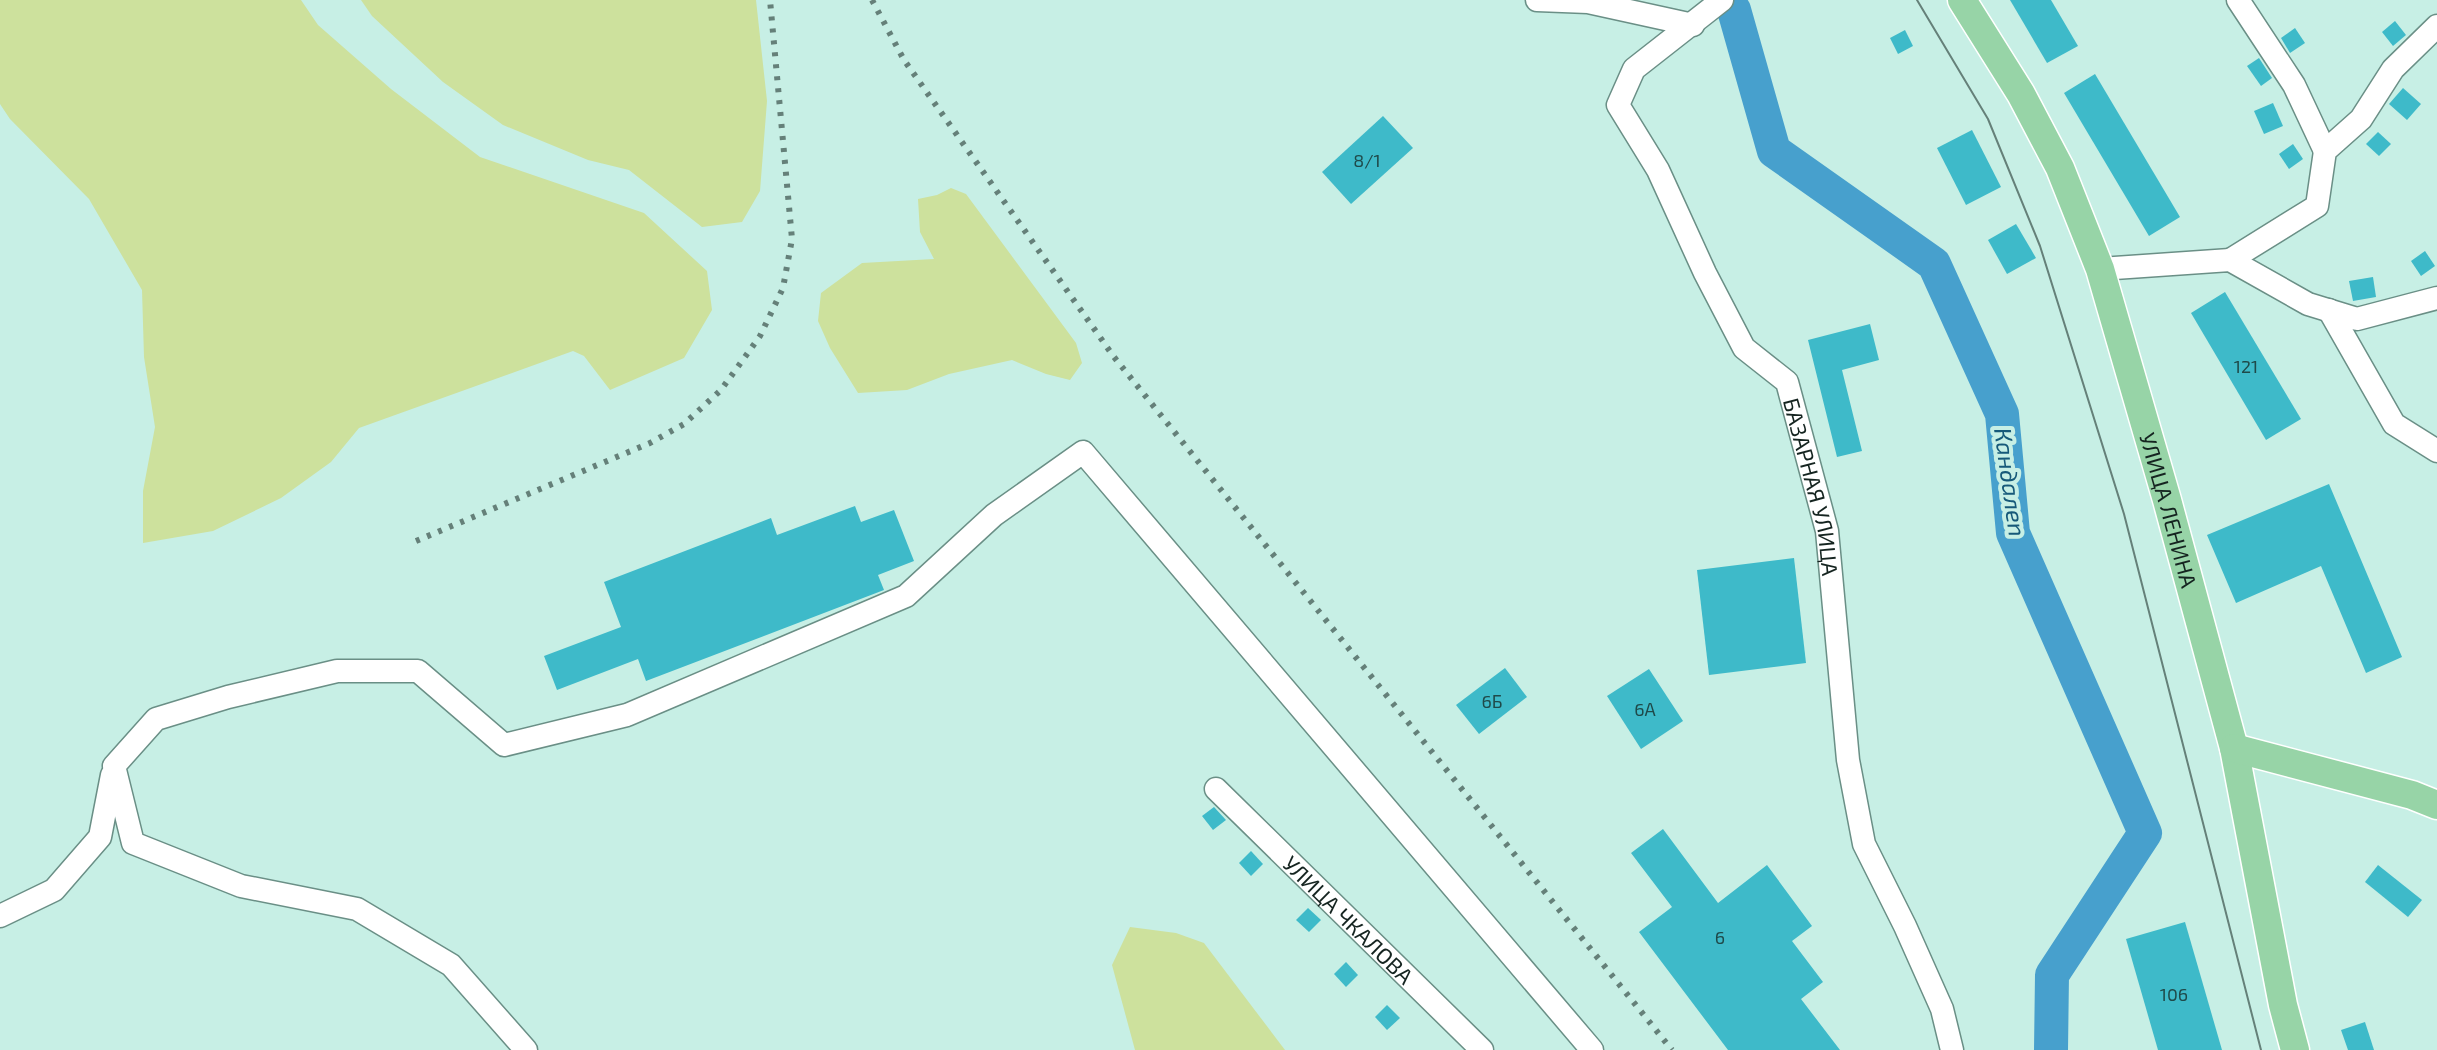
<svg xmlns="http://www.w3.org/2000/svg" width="2437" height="1050" font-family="'Exo 2',sans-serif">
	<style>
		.green { fill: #cde19d }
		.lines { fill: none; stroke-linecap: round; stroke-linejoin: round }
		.river { stroke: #47a0cd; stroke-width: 34 }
		.building { fill: #3ebac9 }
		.minor-casing { stroke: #6a8f86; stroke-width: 25 }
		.major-casing { stroke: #fff; stroke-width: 31 }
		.minor { stroke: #fff; stroke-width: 22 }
		.major { stroke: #97d4a7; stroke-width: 28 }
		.tram { stroke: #658079; stroke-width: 2 }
		.rail { stroke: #658079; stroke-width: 6; stroke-dasharray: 4 8; stroke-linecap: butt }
		.labels { text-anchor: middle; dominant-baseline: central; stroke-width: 8; stroke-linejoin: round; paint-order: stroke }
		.number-label { font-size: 18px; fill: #1f4a4a }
		.street-label { font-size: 22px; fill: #152420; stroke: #c7efe5 }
		.water-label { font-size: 24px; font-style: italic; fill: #165979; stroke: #c7efe5 }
	</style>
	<rect width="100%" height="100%" fill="#c7efe5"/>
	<g class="green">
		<path d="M0 0H301L318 25 391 89 480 157 644 213 707 271 712 310 684 358 610 390 584 356 573 351 359 428 331 462 281 498 213 531 143 543V491L155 427 144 357 142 290 89 199 10 119 0 104Z"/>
		<path d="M361 0H756L767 101 760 191 742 222 702 227 629 170 588 160 503 125 443 82 372 16Z"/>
		<path d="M951 188 966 194 1076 343 1082 363 1070 380 1046 374 1012 360 949 374 907 390 858 393 830 348 818 321 821 293 862 263 934 259 920 232 918 199 937 195Z"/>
		<path d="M1130 927 1176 933 1204 943 1285 1050H1135L1112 965Z"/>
	</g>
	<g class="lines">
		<path class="river" d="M1734 10 1774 151 1934 264 2002 414 2013 533 2145 833 2052 975 2051 1050"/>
	</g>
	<g class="building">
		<path d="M2010 0H2051L2078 46 2047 63Z"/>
		<path d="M2395 21 2406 35 2393 46 2382 32Z"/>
		<path d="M2295 28 2305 43 2290 53 2281 38Z"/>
		<path d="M1905 30 1913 46 1898 54 1890 38Z"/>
		<path d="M2259 58 2272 78 2261 86 2247 66Z"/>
		<path d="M2095 74 2180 217 2149 236 2064 93Z"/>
		<path d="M2403 88 2421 104 2407 120 2389 104Z"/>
		<path d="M2273 103 2283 126 2264 134 2254 111Z"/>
		<path d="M1383 116 1413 148 1351 204 1322 172Z"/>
		<path d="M1972 130 2001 187 1966 205 1937 148Z"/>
		<path d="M2378 132 2391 144 2379 156 2366 144Z"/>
		<path d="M2293 144 2303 159 2289 169 2279 154Z"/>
		<path d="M2016 224 2036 258 2007 274 1988 240Z"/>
		<path d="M2425 251 2435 266 2421 276 2411 261Z"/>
		<path d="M2373 277 2376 297 2353 301 2349 281Z"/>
		<path d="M2225 292 2301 419 2266 440 2191 313Z"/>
		<path d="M1870 324 1879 360 1842 370 1862 451 1837 457 1808 340Z"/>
		<path d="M2329 484 2402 657 2366 673 2321 566 2236 603 2207 535Z"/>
		<path d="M855 506 861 522 894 510 914 561 878 575 884 590 646 681 638 659 557 690 544 656 621 627 604 582 771 518 777 535Z"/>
		<path d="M1794 558 1806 663 1709 675 1697 570Z"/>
		<path d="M1505 668 1527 697 1479 734 1456 705Z"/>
		<path d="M1649 669 1683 721 1641 749 1607 696Z"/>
		<path d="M1214 807 1226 820 1213 830 1202 816Z"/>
		<path d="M1663 829 1718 903 1767 865 1812 926 1792 941 1823 982 1801 999 1840 1050H1728L1639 932 1672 907 1631 853Z"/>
		<path d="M1251 851 1263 864 1251 876 1239 863Z"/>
		<path d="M2378 865 2422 900 2408 917 2365 882Z"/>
		<path d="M1308 908 1321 920 1309 932 1296 920Z"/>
		<path d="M2185 922 2222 1050H2158L2126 939Z"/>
		<path d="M1346 962 1358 975 1346 987 1334 974Z"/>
		<path d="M1387 1005 1400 1018 1387 1030 1375 1017Z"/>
		<path d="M2365 1022 2374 1050H2348L2341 1030Z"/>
	</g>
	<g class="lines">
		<g class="minor-casing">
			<g id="minor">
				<path d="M1537 0 1588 2 1693 25"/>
				<path id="s1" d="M1722 0 1634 69 1618 105 1658 170 1705 273 1744 348 1787 382 1827 531 1848 760 1864 844 1905 926 1942 1009 1952 1050"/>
				<path d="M2238 0 2294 85 2325 151"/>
				<path d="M2230 260 2317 206 2325 151 2361 119 2393 69 2437 26"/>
				<path d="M2100 269 2230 260 2308 304 2357 319 2437 298"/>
				<path d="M2329 310 2394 424 2437 451"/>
				<path id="s2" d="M1216 789 1482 1050"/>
				<path d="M0 916 54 890 100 837 112 775"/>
				<path d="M526 1050 451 965 357 909 241 886 133 843 114 766 156 719 228 697 337 671H418L504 745 627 715 906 596 994 515 1083 452 1592 1050"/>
			</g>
		</g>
		<g class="major-casing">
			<g id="major">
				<path id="s3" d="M1962 0 2021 94 2060 168 2100 269 2167 500 2234 748 2283 1005 2295 1050"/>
				<path d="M2234 748 2412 795 2437 805"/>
			</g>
		</g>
		<use href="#minor" class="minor"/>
		<use href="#major" class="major"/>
		<path class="tram" d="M1917 0 1988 119 2040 246 2124 514 2261 1050"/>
		<g class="rail">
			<path d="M872 0 904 60 1114 357 1672 1050"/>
			<path d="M416 541 650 443 684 424 721 390 760 336 783 288 792 239 770 0"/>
		</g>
	</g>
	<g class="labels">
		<g class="number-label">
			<text x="1367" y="160">8/1</text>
			<text x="2246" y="366">121</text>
			<text x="1492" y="701">6Б</text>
			<text x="1645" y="709">6А</text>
			<text x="1720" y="937">6</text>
			<text x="2174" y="994">106</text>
		</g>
		<g class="street-label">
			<text stroke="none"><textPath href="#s1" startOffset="588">БАЗАРНАЯ УЛИЦА</textPath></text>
			<text stroke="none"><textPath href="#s3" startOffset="554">УЛИЦА ЛЕНИНА</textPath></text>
			<text stroke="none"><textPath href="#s2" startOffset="186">УЛИЦА ЧКАЛОВА</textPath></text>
		</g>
		<g class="water-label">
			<text transform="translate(2011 482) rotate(82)">Кандалеп</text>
		</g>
	</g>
</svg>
